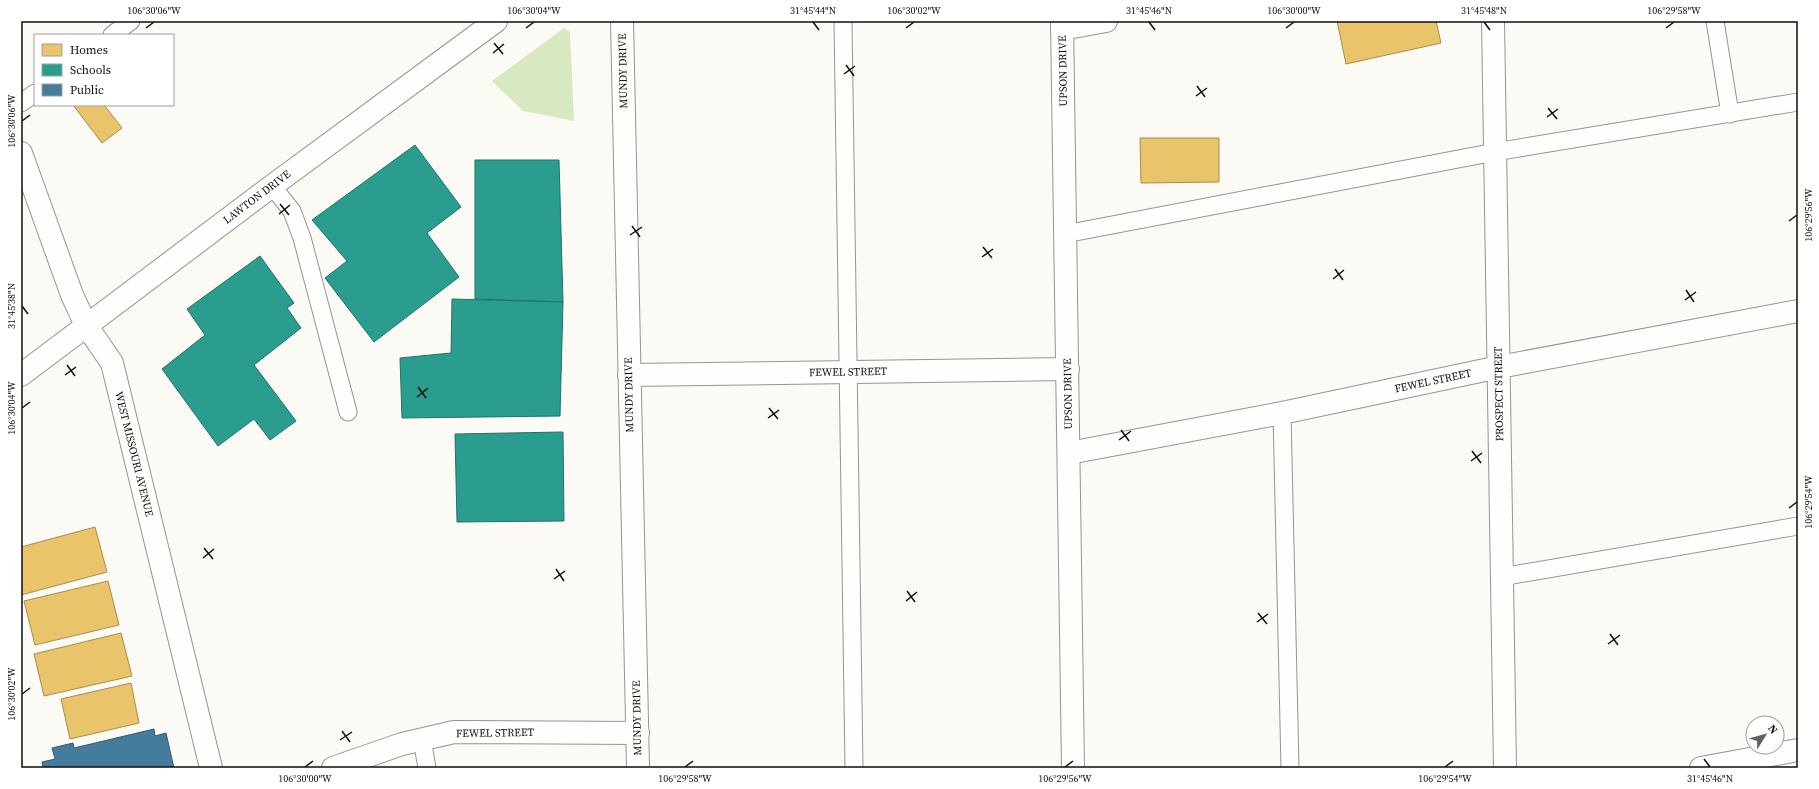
<svg xmlns="http://www.w3.org/2000/svg" width="1819" height="789" font-family="'Source Serif 4',serif">
	<style>
		.forest { fill: #d8e9c1 }
		.homes { fill: #e9c46a; stroke: #a78d4e }
		.schools { fill: #2a9d8f; stroke: #227268 }
		.public { fill: #457b9d; stroke: #345a72 }
		.lines { fill: none; stroke-linecap: round; stroke-linejoin: round }
		.service-casing { stroke: #959492; stroke-width: 19 }
		.minor-casing { stroke: #959492; stroke-width: 24 }
		.tertiary-casing { stroke: #959492; stroke-width: 24 }
		.service { stroke: #fffefd; stroke-width: 17 }
		.minor { stroke: #fffefd; stroke-width: 22 }
		.tertiary { stroke: #fffefd; stroke-width: 22 }
		.ticks { fill: none; stroke: #0e0e0e; stroke-width: 1.5 }
		.labels { text-anchor: middle; dominant-baseline: central; stroke-width: 4; stroke-linejoin: round; paint-order: stroke }
		.street-label { font-size: 11px; fill: #0e0e0e; stroke: #fff }
		.neatline { fill: none; stroke: #0e0e0e; stroke-width: 1.5 }
		.ticks-label { font-size: 10px; text-anchor: middle; fill: #0e0e0e }
	</style>
	<rect width="100%" height="100%" fill="#fcfaf4"/>
	<path class="forest" d="M564 28 570 32 574 121 523 111 492 81Z"/>
	<g class="homes">
		<path d="M1337 21H1436L1441 43 1346 64Z"/>
		<path d="M73 105H104L122 128 102 143Z"/>
		<path d="M1140 138H1219V182L1141 183Z"/>
		<path d="M95 527 107 572 21 595V547Z"/>
		<path d="M108 581 119 625 35 645 24 601Z"/>
		<path d="M121 633 132 676 44 696 34 654Z"/>
		<path d="M131 683 139 723 70 739 61 699Z"/>
	</g>
	<g class="schools">
		<path d="M415 145 461 207 427 233 459 277 374 342 325 278 347 261 312 220Z"/>
		<path d="M475 160H559L563 302 475 299Z"/>
		<path d="M260 256 294 303 287 308 301 328 254 365 296 421 270 440 254 419 218 446 162 369 205 335 187 309Z"/>
		<path d="M452 299 563 302 560 416 402 418 400 358 451 353Z"/>
		<path d="M563 432 564 521 457 522 455 434Z"/>
	</g>
	<path class="public" d="M154 729 155 736 166 733 174 768H43L42 762 55 759 52 748 73 743 74 748Z"/>
	<g class="lines">
		<g class="service-casing">
			<g id="service">
				<path d="M843 21 854 768"/>
				<path d="M1715 21 1730 114"/>
				<path d="M112 35 131 21"/>
				<path d="M21 103 35 93"/>
				<path d="M272 186 292 211 302 238 348 412"/>
				<path d="M1065 234 1495 152 1798 102"/>
				<path d="M1282 413 1290 768"/>
				<path d="M1501 577 1798 526"/>
				<path d="M422 739 427 768"/>
			</g>
		</g>
		<g class="minor-casing">
			<g id="minor">
				<path d="M622 21 638 768"/>
				<path d="M1062 21 1073 768"/>
				<path d="M1062 29 1106 21"/>
				<path d="M21 153 72 295 86 325 112 363 211 768"/>
				<path d="M21 375 272 186 496 21"/>
				<path d="M629 375 1068 369"/>
				<path d="M1069 453 1282 413 1499 367 1798 311"/>
				<path d="M333 768 402 744 454 732 638 733"/>
				<path d="M1701 768 1798 750"/>
			</g>
		</g>
		<g class="tertiary-casing">
			<path id="tertiary" d="M1493 21 1505 768"/>
		</g>
		<use href="#service" class="service"/>
		<use href="#minor" class="minor"/>
		<use href="#tertiary" class="tertiary"/>
	</g>
	<path class="ticks" d="M813 22 819 30M1149 22 1155 30M1484 22 1490 30M146 28 154 22M526 28 534 22M906 28 914 22M1286 28 1294 22M1666 28 1674 22M494 43 503 54M493 53 504 44M846 65 854 76M844 74 855 66M1197 86 1205 97M1196 96 1207 88M1548 108 1557 119M1547 117 1558 109M22 121 30 115M280 204 289 215M279 214 290 205M1789 221 1797 215M632 226 640 237M630 235 642 227M983 247 992 258M982 257 993 249M1335 269 1343 280M1333 279 1344 270M1686 290 1694 302M1685 300 1696 292M22 306 28 314M67 365 75 376M65 375 76 367M418 387 426 398M417 397 428 388M22 408 30 402M769 408 778 419M768 418 779 410M1121 430 1129 441M1119 440 1131 431M1472 451 1481 463M1471 461 1482 453M1789 508 1797 502M204 548 213 559M203 558 214 549M556 569 564 581M554 579 565 571M907 591 915 602M906 601 917 592M1258 613 1267 624M1257 622 1268 614M1610 634 1618 645M1608 644 1620 635M22 694 30 688M342 731 350 742M340 740 352 732M1704 759 1710 767M305 767 313 761M685 767 693 761M1065 767 1073 761M1445 767 1453 761"/>
	<g class="labels">
		<g class="street-label">
			<text transform="translate(623 71) rotate(-91)">MUNDY DRIVE</text>
			<text transform="translate(1063 71) rotate(-91)">UPSON DRIVE</text>
			<text transform="translate(257 197) rotate(-37)">LAWTON DRIVE</text>
			<text transform="translate(848 372) rotate(-1)">FEWEL STREET</text>
			<text transform="translate(1433 381) rotate(-12)">FEWEL STREET</text>
			<text transform="translate(1068 394) rotate(-91)">UPSON DRIVE</text>
			<text transform="translate(1499 394) rotate(-91)">PROSPECT STREET</text>
			<text transform="translate(629 395) rotate(-91)">MUNDY DRIVE</text>
			<text transform="translate(134 454) rotate(76)">WEST MISSOURI AVENUE</text>
			<text transform="translate(637 718) rotate(-91)">MUNDY DRIVE</text>
			<text transform="translate(495 733) rotate(-1)">FEWEL STREET</text>
		</g>
	</g>
	<rect width="1819" height="789" fill="none" stroke="#ffffff" stroke-width="44"/>
	<rect x="34" y="34" width="140" height="72" fill="#ffffff" stroke="#9f9f9f"/>
	<rect x="42" y="44" width="20" height="12" fill="#e9c46a" stroke="#9f9f9f"/>
	<text x="70" y="54" font-size="12" fill="#0e0e0e">Homes</text>
	<rect x="42" y="64" width="20" height="12" fill="#2a9d8f" stroke="#9f9f9f"/>
	<text x="70" y="74" font-size="12" fill="#0e0e0e">Schools</text>
	<rect x="42" y="84" width="20" height="12" fill="#457b9d" stroke="#9f9f9f"/>
	<text x="70" y="94" font-size="12" fill="#0e0e0e">Public</text>
	<g transform="translate(1765 735) rotate(53)"><circle r="19" fill="#ffffff" stroke="#9f9f9f"/>
	<path d="M0-3L7 15L0 10L-7 15Z" fill="#61615e"/>
	<text y="-6" font-size="11" font-weight="bold" text-anchor="middle" fill="#0e0e0e">N</text>
	</g>
	<rect x="22" y="22" width="1775" height="745" class="neatline"/>
	<g class="ticks-label">
		<text x="154" y="14">106°30'06"W</text>
		<text x="534" y="14">106°30'04"W</text>
		<text x="813" y="14">31°45'44"N</text>
		<text x="914" y="14">106°30'02"W</text>
		<text x="1149" y="14">31°45'46"N</text>
		<text x="1294" y="14">106°30'00"W</text>
		<text x="1484" y="14">31°45'48"N</text>
		<text x="1674" y="14">106°29'58"W</text>
		<text transform="translate(11 121) rotate(-90)" y="4">106°30'06"W</text>
		<text transform="translate(1808 215) rotate(-90)" y="4">106°29'56"W</text>
		<text transform="translate(11 306) rotate(-90)" y="4">31°45'38"N</text>
		<text transform="translate(11 408) rotate(-90)" y="4">106°30'04"W</text>
		<text transform="translate(1808 502) rotate(-90)" y="4">106°29'54"W</text>
		<text transform="translate(11 694) rotate(-90)" y="4">106°30'02"W</text>
		<text x="305" y="782">106°30'00"W</text>
		<text x="685" y="782">106°29'58"W</text>
		<text x="1065" y="782">106°29'56"W</text>
		<text x="1445" y="782">106°29'54"W</text>
		<text x="1710" y="782">31°45'46"N</text>
	</g>
</svg>
